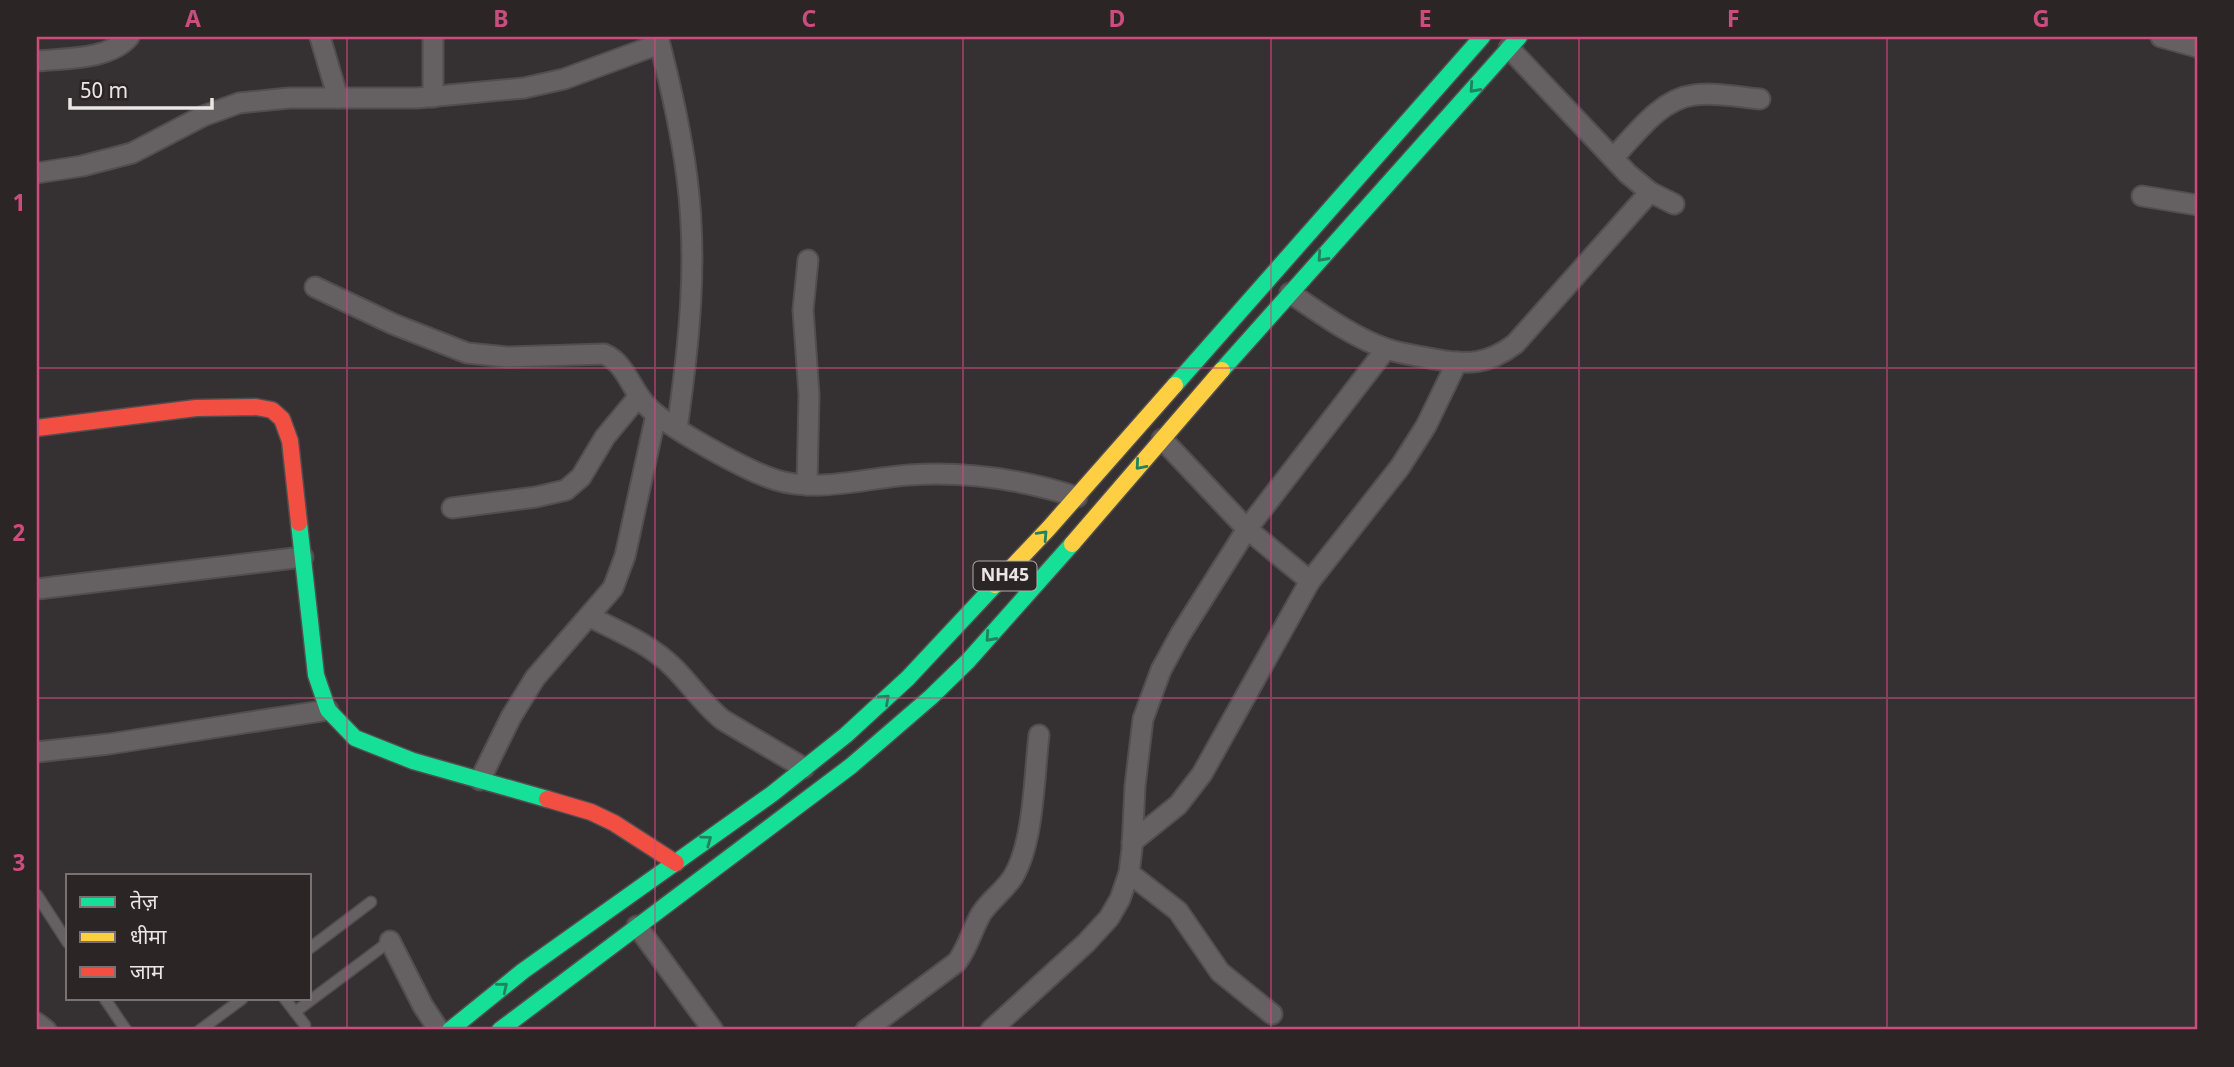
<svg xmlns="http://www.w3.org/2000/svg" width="2234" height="1067" font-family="Georgia,'Noto Sans Devanagari',serif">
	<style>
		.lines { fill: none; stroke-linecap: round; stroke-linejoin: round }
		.lane-casing { stroke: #524e4f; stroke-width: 13 }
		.street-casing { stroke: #524e4f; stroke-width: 23 }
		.fast-casing { stroke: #524e4f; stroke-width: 19 }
		.slow-casing { stroke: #524e4f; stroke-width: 19 }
		.jam-casing { stroke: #524e4f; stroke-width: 19 }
		.lane { stroke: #656163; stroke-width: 10 }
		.street { stroke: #656163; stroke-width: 19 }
		.fast { stroke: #16e098; stroke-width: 16 }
		.slow { stroke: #ffcf43; stroke-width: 16 }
		.jam { stroke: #f24e42; stroke-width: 16 }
		.oneway { stroke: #21825f }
		.grid { fill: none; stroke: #cc4c7e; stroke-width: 2; stroke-opacity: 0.55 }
		.labels { text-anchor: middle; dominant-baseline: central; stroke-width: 5; stroke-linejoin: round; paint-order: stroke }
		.shield { fill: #2c2526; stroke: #b1acac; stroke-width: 2 }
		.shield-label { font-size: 18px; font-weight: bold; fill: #eae6e6 }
		.neatline { fill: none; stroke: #cc4c7e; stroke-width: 2.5 }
		.grid-label { font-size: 23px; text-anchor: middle; font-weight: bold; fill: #cc4c7e }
	</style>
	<rect width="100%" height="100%" fill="#353031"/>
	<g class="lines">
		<g class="lane-casing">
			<g id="lane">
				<path d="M37 895 68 943"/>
				<path d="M310 948 371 902"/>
				<path d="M105 999 126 1030"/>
				<path d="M285 999 305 1025"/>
				<path d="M295 1012 390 941"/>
				<path d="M200 1030 242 999"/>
			</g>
		</g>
		<g class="street-casing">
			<g id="street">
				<path d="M320 37 338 98"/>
				<path d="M433 37V97"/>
				<path d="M658 37C670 83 681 130 687 178 698 262 689 345 677 428"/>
				<path d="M2161 37 2197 47"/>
				<path d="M1509 48 1628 174 1650 192 1674 204"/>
				<path d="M37 61C66 58 109 60 129 37"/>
				<path d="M1613 158C1636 134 1660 99 1694 95 1715 92 1739 97 1760 99"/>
				<path d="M37 173 82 166 132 153 203 116 239 103 289 98H417L524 88 564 79 659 44"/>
				<path d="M2142 196 2197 205"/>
				<path d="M315 287 393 324 467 353 507 357 604 354C626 363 631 390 647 406 668 428 747 471 776 480 819 493 866 478 909 475 967 471 1021 479 1077 497"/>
				<path d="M1290 293C1320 313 1352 337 1387 349 1402 354 1419 356 1434 359 1468 365 1487 365 1515 344L1650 192"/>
				<path d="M1162 439 1247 529 1310 581"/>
				<path d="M807 485 809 395 803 310 808 260"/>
				<path d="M452 508 536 497 566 490 581 477 605 437 639 396"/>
				<path d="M37 589 303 557"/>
				<path d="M590 617C620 632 650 644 674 668 691 685 704 705 723 720L804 768"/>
				<path d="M37 752 109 744 328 710"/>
				<path d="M480 780 511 717 535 678 613 588 625 556 656 415"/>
				<path d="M1132 842 1178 805 1202 774 1310 581 1400 467 1426 426 1457 362"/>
				<path d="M1129 873 1178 911 1220 972 1272 1014"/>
				<path d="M637 926 713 1030"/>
				<path d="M390 941 423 1006 439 1030"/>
				<path d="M37 1023 46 1030"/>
				<path d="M866 1030 957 962C968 947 972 930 981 914 990 900 1004 891 1013 877 1034 842 1034 777 1039 735"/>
				<path d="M991 1030 1086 943 1109 918 1120 899 1129 873 1132 849 1135 786 1143 719 1161 670 1180 635 1247 529 1386 349"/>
			</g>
		</g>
		<g class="fast-casing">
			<g id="fast">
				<path d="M1222 370 1519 37"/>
				<path d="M1175 385 1482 37"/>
				<path d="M299 523 316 675 328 710 355 738 413 761 547 799"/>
				<path d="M450 1030 523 971 772 794 846 735 908 678 995 585"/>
				<path d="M500 1030 851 766 931 697 968 661 1072 544"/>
			</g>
		</g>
		<g class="slow-casing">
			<g id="slow">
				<path d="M1072 544 1222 370"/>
				<path d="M995 585 1049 528 1175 385"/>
			</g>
		</g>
		<g class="jam-casing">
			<g id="jam">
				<path d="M37 428 196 408 256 407 272 410 282 419 290 441 299 523"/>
				<path d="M547 799 591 812 614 823 676 863"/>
			</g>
		</g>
		<use href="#lane" class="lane"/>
		<use href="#street" class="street"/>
		<use href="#fast" class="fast"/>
		<use href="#slow" class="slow"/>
		<use href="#jam" class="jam"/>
	</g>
	<defs><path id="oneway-chevron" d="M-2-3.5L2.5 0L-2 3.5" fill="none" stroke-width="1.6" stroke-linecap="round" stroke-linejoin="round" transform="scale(1.75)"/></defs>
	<g class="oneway">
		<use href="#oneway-chevron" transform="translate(1474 88) rotate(132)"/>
		<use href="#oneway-chevron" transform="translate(1322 257) rotate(132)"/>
		<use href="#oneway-chevron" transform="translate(1140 465) rotate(131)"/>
		<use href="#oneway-chevron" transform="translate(1043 535) rotate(-47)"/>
		<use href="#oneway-chevron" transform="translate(990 637) rotate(132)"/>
		<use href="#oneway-chevron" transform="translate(885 699) rotate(-42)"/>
		<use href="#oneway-chevron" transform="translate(707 840) rotate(-36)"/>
		<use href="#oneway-chevron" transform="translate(503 987) rotate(-39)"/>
	</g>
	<path class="grid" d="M347 37V1030M655 37V1030M963 37V1030M1271 37V1030M1579 37V1030M1887 37V1030M37 368H2197M37 698H2197"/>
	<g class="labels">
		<rect class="shield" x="973.5" y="561.5" width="63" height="29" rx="5"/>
		<g class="shield-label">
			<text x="1005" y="576">NH45</text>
		</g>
	</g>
	<rect width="2234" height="1067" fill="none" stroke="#2c2526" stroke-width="77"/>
	<rect x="66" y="874" width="245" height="126" fill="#2c2526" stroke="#787273" stroke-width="2"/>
	<rect x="80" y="897" width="35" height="10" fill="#16e098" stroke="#787273" stroke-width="2"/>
	<text x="130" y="909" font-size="21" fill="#eae6e6">तेज़</text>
	<rect x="80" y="932" width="35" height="10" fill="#ffcf43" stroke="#787273" stroke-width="2"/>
	<text x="130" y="944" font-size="21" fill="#eae6e6">धीमा</text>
	<rect x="80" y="967" width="35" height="10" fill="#f24e42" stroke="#787273" stroke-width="2"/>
	<text x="130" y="979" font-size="21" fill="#eae6e6">जाम</text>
	<path d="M70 98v10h142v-10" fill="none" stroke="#eae6e6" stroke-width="3.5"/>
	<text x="80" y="98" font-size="21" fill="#eae6e6" stroke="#2c2526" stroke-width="5" paint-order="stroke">50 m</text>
	<rect x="38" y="38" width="2158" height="990" class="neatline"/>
	<g class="grid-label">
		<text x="193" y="27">A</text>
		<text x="501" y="27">B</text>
		<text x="809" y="27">C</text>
		<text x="1117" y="27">D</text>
		<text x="1425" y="27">E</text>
		<text x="1733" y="27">F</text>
		<text x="2041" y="27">G</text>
		<text x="19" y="211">1</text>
		<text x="19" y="541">2</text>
		<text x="19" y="871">3</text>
	</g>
</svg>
